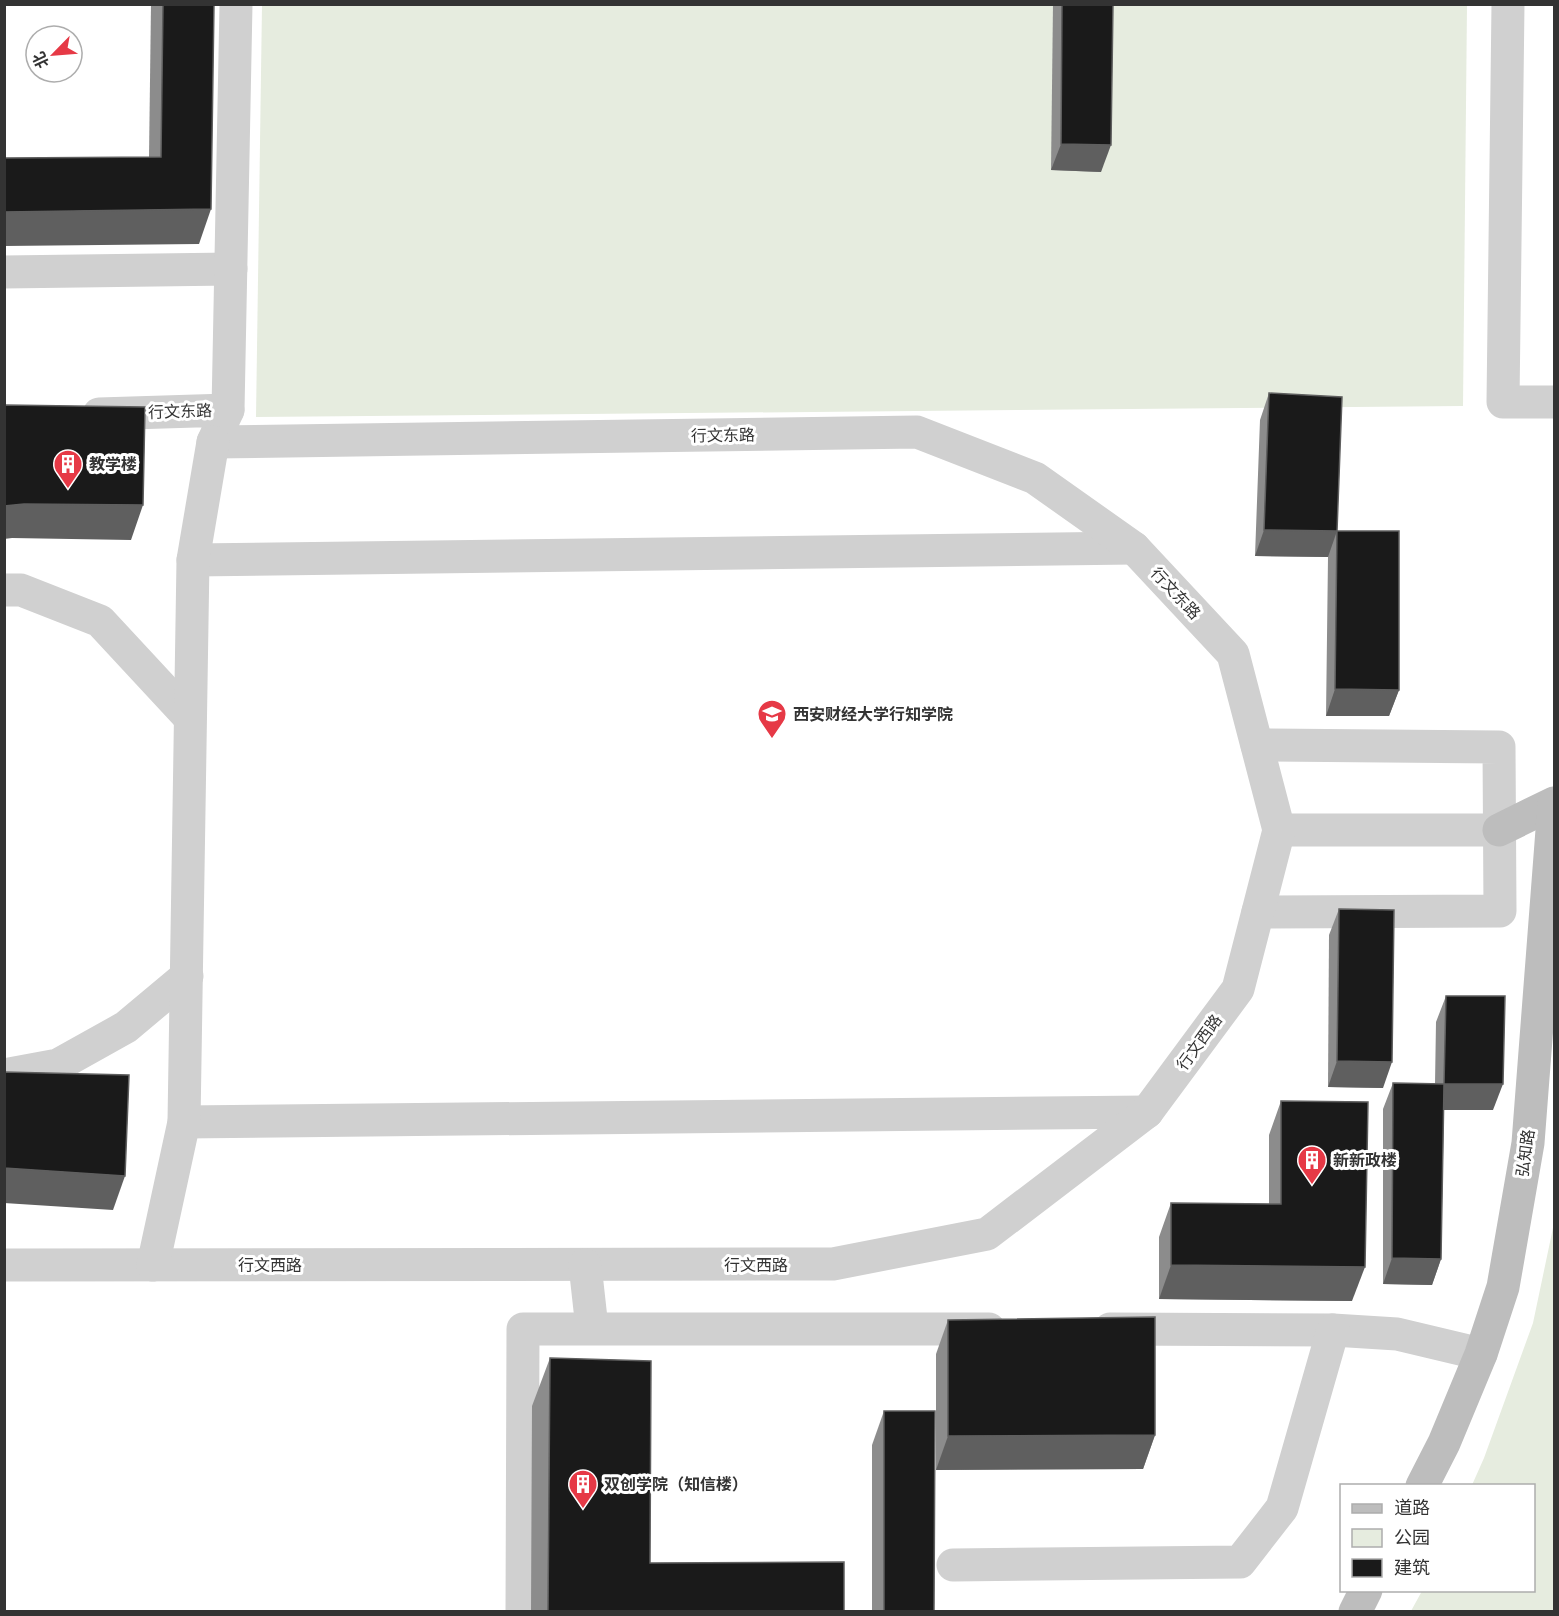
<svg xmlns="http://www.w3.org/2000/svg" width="1559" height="1616" font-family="Mulish,'Noto Sans SC',sans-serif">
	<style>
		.green { fill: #e6ecdf }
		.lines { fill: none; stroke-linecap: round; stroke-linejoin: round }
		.street { stroke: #d0d0d0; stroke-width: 33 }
		.secondary { stroke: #bdbdbd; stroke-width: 33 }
		.wall { fill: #8c8c8c }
		.shaded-wall { fill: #5f5f5f }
		.building { fill: #1a1a1a; stroke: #5f5f5f; stroke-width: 1.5 }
		.labels { text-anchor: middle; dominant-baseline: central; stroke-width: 6; stroke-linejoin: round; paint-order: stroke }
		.street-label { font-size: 16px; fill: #333; stroke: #fff }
		.poi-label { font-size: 16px; font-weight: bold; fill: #333; stroke: #fff; text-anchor: start }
	</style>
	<rect width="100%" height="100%" fill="#fff"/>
	<g class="green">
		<path d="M262 5H1467L1463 406 256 417Z"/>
		<path d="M1554 1223V1611H1411L1422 1591 1534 1590V1486L1472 1485 1484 1458 1533 1323Z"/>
	</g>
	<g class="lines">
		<g class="street">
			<path d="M1508 4 1503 402H1554"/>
			<path d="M4 272 231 269"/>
			<path d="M228 410 236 4"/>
			<path d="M193 560 1134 548"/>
			<path d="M4 590H21L100 621 190 718"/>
			<path d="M1257 745 1499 747 1500 911 1258 912"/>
			<path d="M1279 830H1499"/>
			<path d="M4 1075 58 1065 126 1027 187 976"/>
			<path d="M184 1122 1147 1112"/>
			<path d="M4 1265 833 1264 987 1234 1147 1112 1238 989 1279 830 1233 654 1134 548 1035 478 917 432 213 442 228 410 99 414"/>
			<path d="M153 1265 184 1122 193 560 213 442"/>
			<path d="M585 1265 592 1328"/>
			<path d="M1110 1329 1333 1330 1397 1334 1481 1354"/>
			<path d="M953 1565 1240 1562 1282 1508 1333 1330"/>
			<path d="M522 1612 523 1329H989"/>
		</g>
		<g class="secondary">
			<path d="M1499 830 1554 803"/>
			<path d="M1422 1486 1444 1443 1481 1354 1503 1287 1528 1143 1554 804"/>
			<path d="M1355 1612 1366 1590"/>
		</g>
	</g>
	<g class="wall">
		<path d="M151 4H214L199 244 149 157Z"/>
		<path d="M1053 4H1113L1101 172 1051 170Z"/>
		<path d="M1269 393 1337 531 1399 690 1389 716H1326L1328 557 1255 556 1260 420Z"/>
		<path d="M1339 909 1383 1088 1328 1087 1329 935Z"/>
		<path d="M1446 996 1493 1110H1444L1441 1259 1432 1285 1383 1284V1109L1393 1083 1435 1084 1436 1022Z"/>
		<path d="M1281 1101 1352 1301 1159 1299V1237L1171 1203 1269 1204V1135Z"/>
		<path d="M948 1320 1155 1435 1143 1469 936 1470V1354Z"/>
		<path d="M550 1358 650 1563 844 1611H531L532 1406Z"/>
		<path d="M884 1411 934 1611H872V1445Z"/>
	</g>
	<g class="shaded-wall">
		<path d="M1061 144 1111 145 1101 172 1051 170Z"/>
		<path d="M211 209 199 244 4 246V212Z"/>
		<path d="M24 504 143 505 131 540 12 538 4 539V506Z"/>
		<path d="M1264 530 1337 531 1328 557 1255 556Z"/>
		<path d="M1335 689 1399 690 1389 716H1326Z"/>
		<path d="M1337 1061 1392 1062 1383 1088 1328 1087Z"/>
		<path d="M1444 1084H1503L1493 1110H1434Z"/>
		<path d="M4 1168 125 1176 113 1210 4 1203Z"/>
		<path d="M1392 1258 1441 1259 1432 1285 1383 1284Z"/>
		<path d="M1171 1265 1365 1267 1352 1301 1159 1299Z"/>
		<path d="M1155 1435 1143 1469 936 1470 948 1436Z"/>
	</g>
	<g class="building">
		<path d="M163 4H214L211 209 4 212V158L161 157Z"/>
		<path d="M1062 4H1113L1111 145 1061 144Z"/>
		<path d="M1269 393 1342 397 1337 531H1399V690L1335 689 1337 531 1264 530Z"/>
		<path d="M4 405 145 407 143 505 24 504 4 506Z"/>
		<path d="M1339 909 1394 910 1392 1062 1337 1061Z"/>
		<path d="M1446 996H1505L1503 1084H1444Z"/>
		<path d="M4 1072 129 1075 125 1176 4 1168Z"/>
		<path d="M1393 1083 1444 1084 1441 1259 1392 1258Z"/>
		<path d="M1281 1101 1368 1102 1365 1267 1171 1265V1203L1281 1204Z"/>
		<path d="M1155 1317V1435L948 1436V1320Z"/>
		<path d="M550 1358 651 1361 650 1563 844 1562V1611H548Z"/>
		<path d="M884 1411H935L934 1611H884Z"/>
	</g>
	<defs>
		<g id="building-pin" transform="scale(1.5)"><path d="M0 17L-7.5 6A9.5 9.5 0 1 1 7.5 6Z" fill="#e63946" stroke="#fff"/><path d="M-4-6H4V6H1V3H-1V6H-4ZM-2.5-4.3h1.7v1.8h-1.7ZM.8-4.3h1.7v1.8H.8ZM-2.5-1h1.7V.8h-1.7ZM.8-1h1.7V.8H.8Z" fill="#fff"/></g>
		<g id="university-pin" transform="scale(1.5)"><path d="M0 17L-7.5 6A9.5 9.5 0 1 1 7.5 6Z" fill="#e63946" stroke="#fff"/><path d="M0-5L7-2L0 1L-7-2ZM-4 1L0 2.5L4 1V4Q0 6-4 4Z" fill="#fff"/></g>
	</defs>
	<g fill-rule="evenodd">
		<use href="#building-pin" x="68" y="464"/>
		<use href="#university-pin" x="772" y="714"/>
		<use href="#building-pin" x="1312" y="1160"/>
		<use href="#building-pin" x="583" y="1484"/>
	</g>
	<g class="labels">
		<g class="street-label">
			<text transform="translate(180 411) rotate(-2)">行文东路</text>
			<text transform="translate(723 435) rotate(-1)">行文东路</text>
			<text transform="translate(1176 593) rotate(47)">行文东路</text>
			<text transform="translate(1199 1042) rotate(-54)">行文西路</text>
			<text transform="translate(1525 1153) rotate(-82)">弘知路</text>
			<text x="270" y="1265">行文西路</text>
			<text x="756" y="1265">行文西路</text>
		</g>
		<g class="poi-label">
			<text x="89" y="464">教学楼</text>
			<text x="793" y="714">西安财经大学行知学院</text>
			<text x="1333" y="1160">新新政楼</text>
			<text x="604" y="1484">双创学院（知信楼）</text>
		</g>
	</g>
	<rect width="1559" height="1616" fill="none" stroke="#333333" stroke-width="12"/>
	<rect x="1340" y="1484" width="195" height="108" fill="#ffffff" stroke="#adadad" stroke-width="1.5"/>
	<rect x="1352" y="1504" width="30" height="9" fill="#bdbdbd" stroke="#adadad" stroke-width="1.5"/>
	<text x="1394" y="1514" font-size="18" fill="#333333">道路</text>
	<rect x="1352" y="1529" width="30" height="18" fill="#e6ecdf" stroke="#adadad" stroke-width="1.5"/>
	<text x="1394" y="1544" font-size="18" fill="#333333">公园</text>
	<rect x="1352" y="1559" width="30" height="18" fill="#1a1a1a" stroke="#adadad" stroke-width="1.5"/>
	<text x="1394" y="1574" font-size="18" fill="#333333">建筑</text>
	<g transform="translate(54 54) rotate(245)"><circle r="28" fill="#ffffff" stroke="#adadad" stroke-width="1.5"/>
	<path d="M0-4.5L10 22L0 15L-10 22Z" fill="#e63946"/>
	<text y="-9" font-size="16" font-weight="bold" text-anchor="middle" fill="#333333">北</text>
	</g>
</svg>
